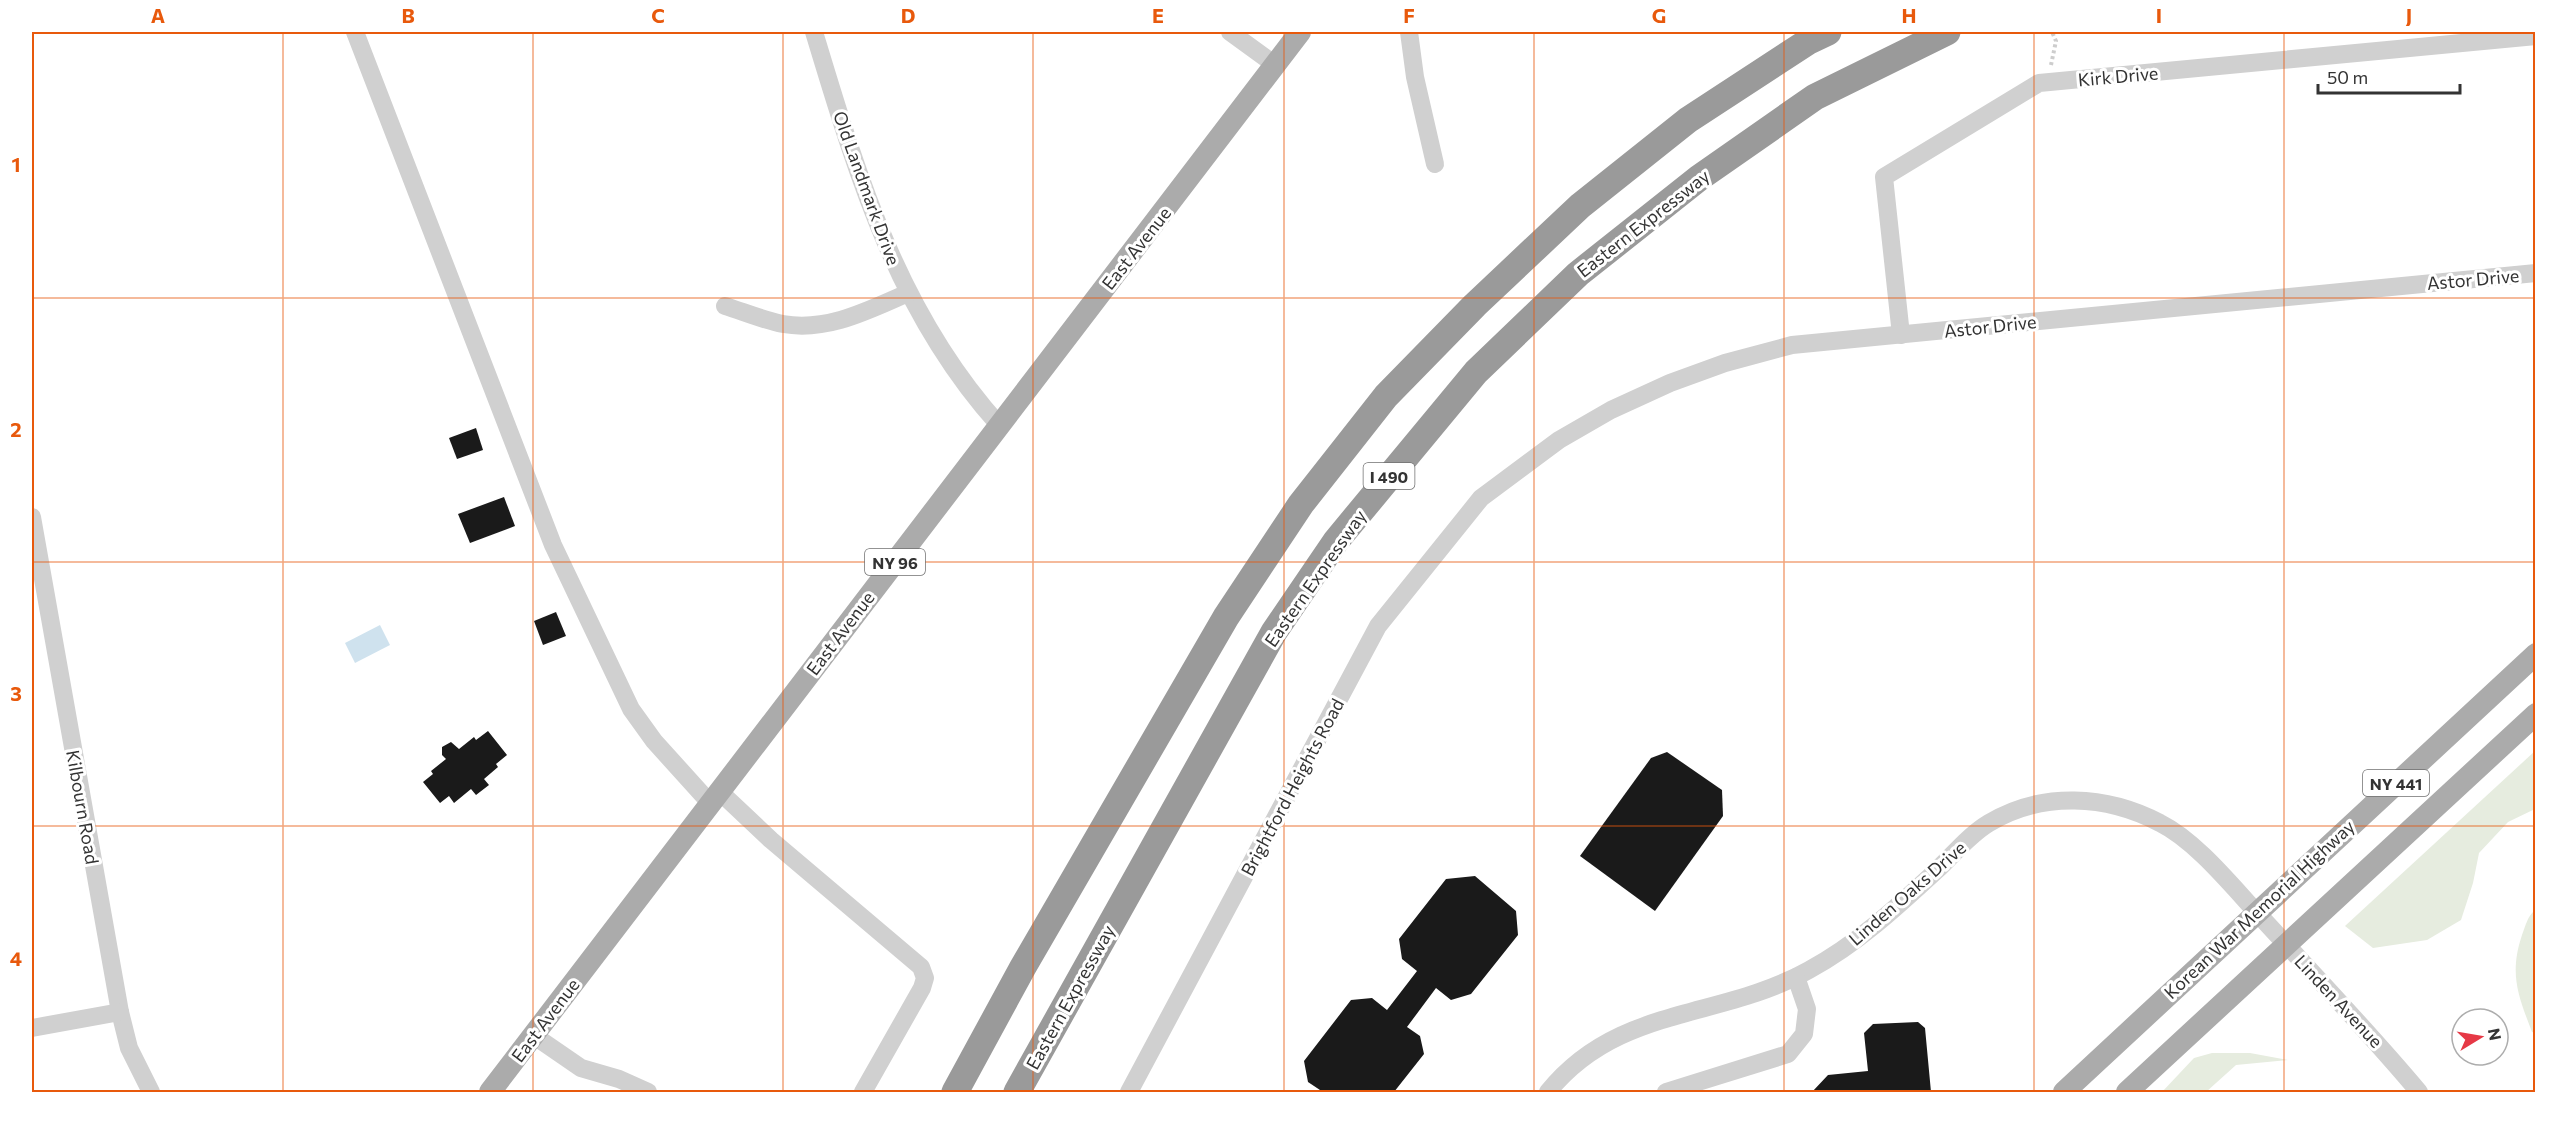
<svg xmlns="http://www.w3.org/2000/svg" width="2567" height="1124" font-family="Commissioner,sans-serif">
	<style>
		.green { fill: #e6ecdf }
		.water { fill: #cfe2ee }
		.building { fill: #1a1a1a }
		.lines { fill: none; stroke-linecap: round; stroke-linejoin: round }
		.path { stroke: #cdcdcd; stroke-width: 4; stroke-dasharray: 3 3; stroke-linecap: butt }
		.minor { stroke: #d0d0d0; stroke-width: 18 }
		.major { stroke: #ababab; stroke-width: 22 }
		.highway { stroke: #9a9a9a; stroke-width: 27 }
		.grid { fill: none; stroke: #e8590c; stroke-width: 1.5; stroke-opacity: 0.55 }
		.labels { text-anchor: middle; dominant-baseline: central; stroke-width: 6; stroke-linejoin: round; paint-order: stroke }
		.shield { fill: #fff; stroke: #707070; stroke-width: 1.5 }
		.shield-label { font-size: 16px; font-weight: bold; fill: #333 }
		.street-label { font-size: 18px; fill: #333; stroke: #fff }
		.neatline { fill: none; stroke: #e8590c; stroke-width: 2 }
		.grid-label { font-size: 20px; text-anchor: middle; font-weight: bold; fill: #e8590c }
	</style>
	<rect width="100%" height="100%" fill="#fff"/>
	<g class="green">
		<path d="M2535 751V809L2508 822 2479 853 2473 883 2461 920 2427 940 2373 948 2345 926Z"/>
		<path d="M2535 910V1033L2532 1032C2518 995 2509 974 2522 935 2526 925 2527 917 2535 910Z"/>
		<path d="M2212 1053H2250L2288 1060 2236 1065 2206 1092H2162L2194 1058Z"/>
	</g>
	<path class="water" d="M380 625 390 645 355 663 345 643Z"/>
	<g class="building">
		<path d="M476 428 483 450 457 459 449 438Z"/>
		<path d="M504 497 515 526 470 543 458 514Z"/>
		<path d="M556 612 566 636 543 645 534 621Z"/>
		<path d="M488 731 507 755 496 764 498 767 484 779 489 785 476 795 471 789 454 803 449 796 440 803 423 782 433 774 431 771 446 759 442 755V747L451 742 459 749 474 737 476 740Z"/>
		<path d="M1667 752 1722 790 1723 816 1655 911 1580 856 1651 758Z"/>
		<path d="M1475 876 1516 911 1518 935 1471 994 1451 1000 1436 988 1407 1027 1420 1036 1424 1054 1394 1092H1323L1308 1082 1304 1061 1351 1000 1372 998 1387 1010 1417 971 1402 959 1399 939 1446 879Z"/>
		<path d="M1918 1022 1925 1028 1931 1092H1812L1828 1075 1868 1071 1864 1033 1873 1024Z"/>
	</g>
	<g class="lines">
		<path class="path" d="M2051 65 2056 41 2052 32"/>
		<g class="minor">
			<path d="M355 32 553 545 631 709 654 741 710 803"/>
			<path d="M814 32C857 174 897 312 999 425"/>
			<path d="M1230 32 1274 64"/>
			<path d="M1409 32 1415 77 1435 164"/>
			<path d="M725 306C744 312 763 320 783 324 827 332 869 310 908 293"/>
			<path d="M1901 335 1884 177 2039 83 2536 36"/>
			<path d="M32 517 120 1012 129 1048 151 1092"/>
			<path d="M719 791 771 840 921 967 925 978 922 988 863 1092"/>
			<path d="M32 1028 120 1012"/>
			<path d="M533 1035 581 1068 619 1079 648 1092"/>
			<path d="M1129 1092 1378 626 1481 498 1559 440 1611 410 1670 383 1725 363 1792 345 2536 273"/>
			<path d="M1548 1092C1618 1005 1720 1020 1809 970 1857 944 1897 907 1937 870 1954 854 1969 835 1989 823 2042 791 2107 795 2160 823 2196 841 2232 886 2259 915 2313 974 2368 1031 2419 1092"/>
			<path d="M1666 1092 1788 1054 1804 1034 1807 1009 1796 977"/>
		</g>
		<g class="major">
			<path d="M490 1092 1300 32"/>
			<path d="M2064 1092 2536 654"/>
			<path d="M2127 1092 2536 714"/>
		</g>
		<g class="highway">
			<path d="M955 1092 1023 967 1226 617 1301 504 1386 396 1475 305 1580 206 1688 120 1809 41 1828 32"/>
			<path d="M1017 1092 1274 632 1336 541 1476 372 1578 274 1699 178 1815 97 1947 32"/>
		</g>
	</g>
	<path class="grid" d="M283 32V1092M533 32V1092M783 32V1092M1033 32V1092M1284 32V1092M1534 32V1092M1784 32V1092M2034 32V1092M2284 32V1092M32 298H2536M32 562H2536M32 826H2536"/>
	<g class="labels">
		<g class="shield">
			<rect x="1363.5" y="463" width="51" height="26" rx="4.5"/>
			<rect x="865" y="549" width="60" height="26" rx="4.5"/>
			<rect x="2363" y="770" width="66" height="26" rx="4.5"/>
		</g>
		<g class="shield-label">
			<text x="1389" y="476">I 490</text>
			<text x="895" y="562">NY 96</text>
			<text x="2396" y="783">NY 441</text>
		</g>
		<g class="street-label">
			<text transform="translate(2118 76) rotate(-5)">Kirk Drive</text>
			<text transform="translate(867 188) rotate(70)">Old Landmark Drive</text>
			<text transform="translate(1643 223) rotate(-38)">Eastern Expressway</text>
			<text transform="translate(1136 248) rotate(-52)">East Avenue</text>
			<text transform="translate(2473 279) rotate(-5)">Astor Drive</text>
			<text transform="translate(1990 326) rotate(-6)">Astor Drive</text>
			<text transform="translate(1315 578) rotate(-55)">Eastern Expressway</text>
			<text transform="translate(840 633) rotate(-53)">East Avenue</text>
			<text transform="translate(1292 787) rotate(-62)">Brightford Heights Road</text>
			<text transform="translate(83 807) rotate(80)">Kilbourn Road</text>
			<text transform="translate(1907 893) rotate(-41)">Linden Oaks Drive</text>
			<text transform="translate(2259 909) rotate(-43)">Korean War Memorial Highway</text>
			<text transform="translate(1070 997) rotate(-61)">Eastern Expressway</text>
			<text transform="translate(2339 1001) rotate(47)">Linden Avenue</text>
			<text transform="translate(545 1020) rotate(-53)">East Avenue</text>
		</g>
	</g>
	<rect width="2567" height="1124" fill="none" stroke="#ffffff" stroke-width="66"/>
	<g transform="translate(2480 1037) rotate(79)"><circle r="28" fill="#ffffff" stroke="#adadad" stroke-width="1.5"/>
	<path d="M0-4.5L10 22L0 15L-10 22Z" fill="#e63946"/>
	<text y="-9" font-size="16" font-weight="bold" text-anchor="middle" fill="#333333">N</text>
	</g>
	<path d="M2318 84v9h142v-9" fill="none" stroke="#333333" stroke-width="3"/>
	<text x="2327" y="84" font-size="18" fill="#333333" stroke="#ffffff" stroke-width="4.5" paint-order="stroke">50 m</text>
	<rect x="33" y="33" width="2501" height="1058" class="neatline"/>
	<g class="grid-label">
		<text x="158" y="23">A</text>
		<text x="408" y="23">B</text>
		<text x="658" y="23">C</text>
		<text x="908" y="23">D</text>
		<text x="1158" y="23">E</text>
		<text x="1409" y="23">F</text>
		<text x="1659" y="23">G</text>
		<text x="1909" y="23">H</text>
		<text x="2159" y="23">I</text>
		<text x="2409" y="23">J</text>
		<text x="16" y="172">1</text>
		<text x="16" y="437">2</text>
		<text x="16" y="701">3</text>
		<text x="16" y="966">4</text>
	</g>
</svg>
